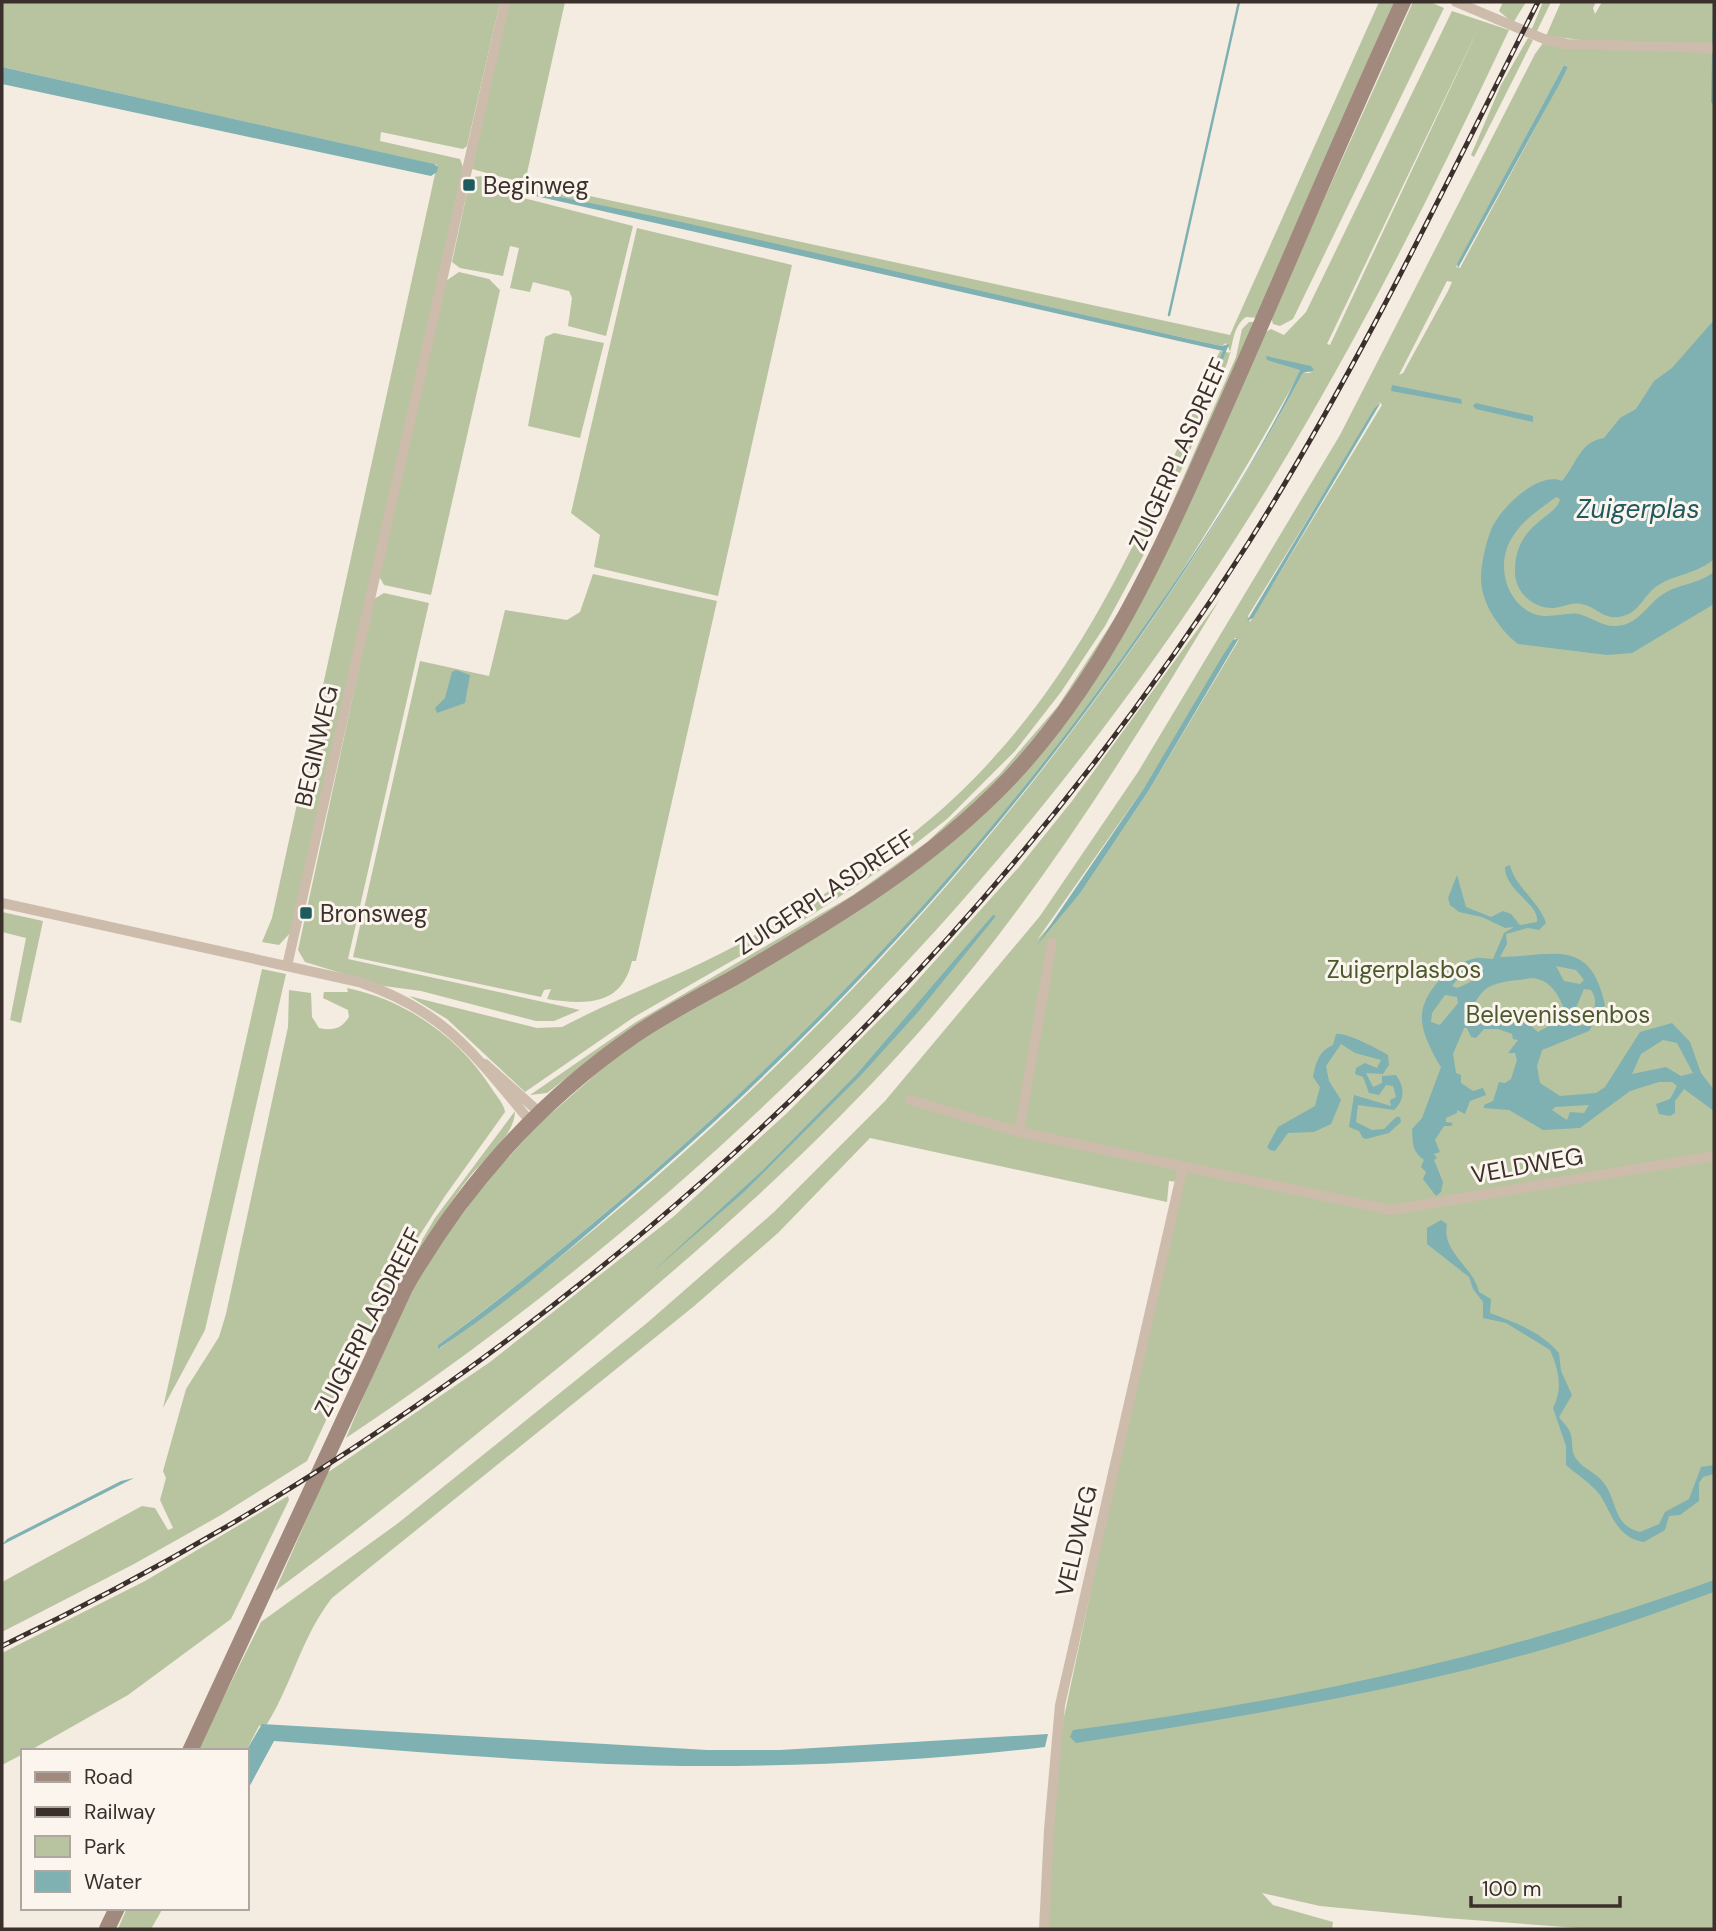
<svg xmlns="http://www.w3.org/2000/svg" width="1716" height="1931" font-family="'DM Sans',sans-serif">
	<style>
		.green { fill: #b8c4a0; fill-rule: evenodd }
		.water { fill: #7fb0b2; fill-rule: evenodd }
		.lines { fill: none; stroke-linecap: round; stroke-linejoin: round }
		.stream { stroke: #7fb0b2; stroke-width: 2.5 }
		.minor { stroke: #cdbbac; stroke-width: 10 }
		.secondary { stroke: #a18a7d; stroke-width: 16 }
		.rail-casing { stroke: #3b302b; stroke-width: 5 }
		.rail { stroke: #fbf5ee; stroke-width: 2.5; stroke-dasharray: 8; stroke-linecap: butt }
		.poi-dot { fill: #1f5a5e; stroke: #fbf5ee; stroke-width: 2.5 }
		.labels { text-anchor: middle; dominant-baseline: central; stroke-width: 6; stroke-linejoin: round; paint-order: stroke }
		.poi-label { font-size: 24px; fill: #3b302b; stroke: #fbf5ee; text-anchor: start }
		.street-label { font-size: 24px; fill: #3b302b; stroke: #fbf5ee }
		.park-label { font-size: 24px; fill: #4a5a2e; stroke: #fbf5ee }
		.water-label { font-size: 26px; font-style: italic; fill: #1f5a5e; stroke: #fbf5ee }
	</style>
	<rect width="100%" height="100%" fill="#f4ebe1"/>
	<g class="green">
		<path d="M2 2H500L467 146 463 149 381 132 380 141 460 159 463 167 291 932 279 945 262 942 272 918 437 165 2 67Z"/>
		<path d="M509 2H565L525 182 1230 335 1379 2H1397L1259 318 1246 317C1229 328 1234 358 1222 373L1215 372 1212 367 1220 351 1231 353 1226 343 1222 346 1189 339 486 180 484 188 633 226 606 336 568 326 572 298 569 291 533 282 530 292 510 288 519 248 510 246 503 276 460 268 452 262 470 179C487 170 501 187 517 181L472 169Z"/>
		<path d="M1413 2H1430L1444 8 1293 319 1280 326 1273 324 1271 317Z"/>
		<path d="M1503 2H1526L1513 23 1499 11Z"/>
		<path d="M1543 2H1551L1536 33 1531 31Z"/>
		<path d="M1561 2H1596L1593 8 1595 14 1602 2H1714V1929H1592L1446 1918 1320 1906 1262 1893 1273 1905 1333 1922 1332 1929H1046L1061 1731 1178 1182 1169 1181 1167 1202 870 1138 778 1233 693 1307 332 1598C302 1636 292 1684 267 1724L259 1726 246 1751H197L261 1622 397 1524 647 1323 774 1212 885 1101 1040 916 1138 772 1340 435 1535 54 1543 43 1567 49 1582 40 1546 36ZM1564 65 1568 67 1460 268 1456 267ZM1447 281 1452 282 1448 291 1403 373 1399 375ZM1380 402 1382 405 1250 622 1248 616ZM1235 638 1239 639 1237 643 1149 790 1081 892 1037 940 1144 788Z"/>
		<path d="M1452 11 1509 30C1427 204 1340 376 1236 538 1005 898 702 1200 346 1438L396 1319 437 1249 487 1181 539 1124 628 1046 955 837 1117 646 1169 546 1264 333 1271 329 1284 335 1306 312ZM1479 27 1330 345 1327 344ZM1297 368 1312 373H1303C1095 756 794 1094 440 1348L438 1345C718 1137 973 886 1167 594 1214 523 1257 449 1299 374L1300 369Z"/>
		<path d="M1528 38 1533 40 1474 157 1471 155 1501 85Z"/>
		<path d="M637 228 792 265 718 596 594 567 600 535 571 513Z"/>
		<path d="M459 272 489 279 500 290 431 595 384 585 379 576 446 281Z"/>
		<path d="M1249 322H1256L1121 616 1049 723 985 796 884 879 596 1055 547 1093 530 1095 636 1022 853 895 927 842 999 775 1058 706 1122 607 1156 540 1236 357 1242 329Z"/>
		<path d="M554 333 604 343 580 438 528 426 545 337Z"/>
		<path d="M1211 377 1219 385 1143 556 1105 626 1061 692 1015 751 947 819 891 863 810 916 634 1017 525 1092 447 1019 409 996 537 1028 562 1027C619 997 682 975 739 944 813 902 891 857 953 799 1079 681 1140 537 1206 382Z"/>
		<path d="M593 574 717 601 636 961H632C622 1006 586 1005 547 999L551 989 544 990 541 997 353 957 420 661 489 676 505 610 567 620 580 612Z"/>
		<path d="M384 593 429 603 348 959 580 1010 554 1021H536L421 991 384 986 305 962 298 950 374 599Z"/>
		<path d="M1220 599C1129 750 1036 900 919 1032 811 1154 694 1255 569 1359 472 1438 376 1517 275 1591L327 1473 490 1362 673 1217 787 1113 906 993 1019 867 1072 801Z"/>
		<path d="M2 912 43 921 21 1023 10 1020 26 938 2 932Z"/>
		<path d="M262 969 286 974 205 1330 163 1408Z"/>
		<path d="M347 988C406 1000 460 1038 492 1089 497 1097 504 1104 505 1112L445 1196 410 1250 380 1305 307 1461 221 1515 134 1564 2 1632V1582L142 1506 155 1508 168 1530 173 1528 160 1500 166 1478 163 1471 186 1389 219 1337 226 1314 288 1027 289 990 311 993 312 1017 319 1028C333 1031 341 1029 349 1017L348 1010 323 998 324 992H348Z"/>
		<path d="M515 1111C515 1135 485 1158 471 1175 429 1228 401 1292 369 1351L366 1350 405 1269 435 1218Z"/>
		<path d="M288 1496 289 1500 231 1619 128 1695 29 1751H23V1754L2 1765V1653L145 1581Z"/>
		<path d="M127 1908H163L151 1929H118Z"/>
	</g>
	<g class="water">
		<path d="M1713 2H1714V107L1711 102Z"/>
		<path d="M1564 65 1568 67 1560 83 1458 268 1457 264Z"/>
		<path d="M2 67 434 164 438 167 437 172 431 176 2 84Z"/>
		<path d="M484 181 677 221 1189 339 1222 346 1229 344 1219 369 1216 366 1223 351 483 184Z"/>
		<path d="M1714 320V559C1697 574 1675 574 1657 586 1645 594 1640 610 1626 615 1604 623 1597 606 1581 604 1572 602 1563 607 1554 608 1534 609 1515 593 1515 572 1514 523 1557 518 1560 499L1556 497C1540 509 1524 519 1513 536 1495 563 1505 602 1534 614 1551 620 1569 610 1582 615 1597 620 1605 629 1623 625 1642 620 1649 602 1665 593 1679 584 1696 585 1714 572V604L1632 653 1607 655 1518 644C1499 629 1481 603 1481 578 1481 565 1486 542 1491 530 1500 508 1538 471 1562 481 1577 464 1579 442 1604 438L1620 418 1636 409 1654 381 1672 368Z"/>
		<path d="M1266 356 1311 366 1314 370 1303 373C1137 678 916 947 655 1175 585 1236 515 1298 438 1349V1345C709 1144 953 903 1146 624 1202 543 1259 459 1300 370L1267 360Z"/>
		<path d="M1392 385 1461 399 1462 404 1391 391Z"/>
		<path d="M1381 402 1253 618 1247 621 1374 409Z"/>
		<path d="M1476 403 1533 416V422L1476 409 1473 406Z"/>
		<path d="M1239 638 1149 790 1081 892 1036 946 1144 788 1223 655 1233 640Z"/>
		<path d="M456 670 470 675 465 703 437 713 435 708 445 698 452 672Z"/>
		<path d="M1510 865C1515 887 1539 901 1546 923L1539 930 1528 928 1506 934 1507 944 1500 957C1555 956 1590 937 1605 1005L1589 1031 1542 1050 1537 1066 1540 1083 1560 1096 1596 1093 1605 1087 1640 1032 1672 1023 1690 1042 1701 1073 1714 1090V1111L1684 1089 1675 1101V1113L1670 1116 1659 1114 1656 1104 1670 1099 1677 1086 1672 1082H1659L1630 1091 1580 1128 1543 1130 1509 1110 1484 1108V1105L1493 1101 1499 1082 1505 1083 1511 1079 1517 1060 1515 1053H1508L1518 1040 1513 1039 1512 1034 1498 1029H1484L1476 1038 1471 1037 1467 1028H1464L1453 1054 1456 1073 1461 1075V1083L1473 1091 1483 1088 1486 1095 1470 1101 1465 1114 1457 1110V1113L1446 1118V1122L1453 1123 1451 1126H1444L1435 1140 1440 1152 1434 1154 1437 1158 1434 1160 1443 1182 1441 1192 1436 1196 1423 1179 1426 1172 1421 1167 1424 1160C1412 1151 1413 1144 1412 1129L1422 1118 1441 1067C1433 1055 1423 1035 1422 1021 1419 994 1451 963 1476 958 1481 957 1488 959 1493 959L1504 933 1514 927 1505 928 1482 917 1459 912 1450 905 1448 898 1457 875 1466 907 1491 917 1503 911 1511 914 1520 925 1537 922C1540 904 1505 891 1505 867ZM1556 966 1576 970 1584 980 1580 984 1564 981ZM1479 971C1478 979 1465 985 1457 988L1452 986 1461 975ZM1533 978C1549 980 1557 992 1563 1006L1554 1023 1538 1032 1519 1016 1469 1020C1480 979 1498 983 1533 978ZM1584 989 1591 990C1600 1002 1593 1019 1581 1026L1575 1024 1572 1017ZM1445 995 1457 997 1458 1003 1440 1025 1431 1022 1432 1013ZM1663 1040 1677 1043 1693 1073 1681 1076 1666 1067 1632 1074 1641 1054ZM1589 1105 1584 1113 1570 1112 1567 1120 1552 1110 1555 1107Z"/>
		<path d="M993 915 996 916 918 1012 862 1074 744 1192 651 1273 763 1170 857 1074Z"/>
		<path d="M1336 1034C1346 1032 1378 1049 1388 1055L1389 1065 1383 1074 1366 1073 1373 1087 1382 1083V1076L1396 1075C1405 1087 1405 1100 1394 1110L1358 1105 1356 1122 1372 1130 1384 1129 1396 1117H1400L1401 1122 1389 1133 1366 1139 1363 1138 1359 1131 1349 1127 1354 1095 1391 1106 1390 1100 1396 1097 1393 1086 1386 1085 1379 1095 1369 1093 1363 1077 1355 1074 1356 1068 1365 1063 1377 1068 1381 1060 1355 1053 1341 1044 1326 1066 1329 1081 1341 1100 1331 1124 1314 1132 1288 1133 1275 1151 1270 1150 1267 1147 1278 1127 1315 1106 1320 1087 1313 1077C1316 1062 1319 1051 1333 1045Z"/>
		<path d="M1441 1220 1447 1224C1441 1252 1474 1267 1479 1292L1491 1299 1490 1313C1516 1323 1540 1331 1559 1353L1561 1371 1572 1395 1559 1417C1563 1423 1569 1427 1571 1435 1573 1442 1571 1450 1575 1457 1582 1469 1595 1471 1603 1482 1618 1500 1612 1525 1640 1532L1659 1524 1665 1512 1689 1499 1701 1467 1714 1465V1474L1703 1477 1699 1483V1501L1680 1515 1669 1516 1665 1530 1644 1542C1617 1538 1612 1514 1600 1495 1592 1484 1576 1474 1566 1465V1446L1553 1408C1563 1389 1559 1370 1550 1350L1506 1323 1483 1318V1302L1473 1289 1469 1277 1427 1244V1228Z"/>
		<path d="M134 1478 2 1545 7 1539 121 1481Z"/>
		<path d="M1714 1580V1592C1656 1613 1598 1634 1538 1651 1387 1694 1231 1718 1076 1743L1070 1737 1073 1730C1292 1702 1507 1655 1714 1580Z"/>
		<path d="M262 1724 707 1750H780L1048 1734 1045 1747C933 1760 819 1766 707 1766 563 1766 417 1751 274 1741L247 1791 246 1751Z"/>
	</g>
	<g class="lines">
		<path class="stream" d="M1169 315 1239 2"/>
		<g class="minor">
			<path d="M1456 2 1544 39 1567 44 1714 48"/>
			<path d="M2 903 359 982C445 1011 474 1054 530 1121"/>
			<path d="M287 966 505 2"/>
			<path d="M485 1064 539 1112"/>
			<path d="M910 1100 1019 1132 1391 1210 1714 1156"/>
			<path d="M1019 1132 1052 943"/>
			<path d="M1044 1929 1049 1830 1060 1705 1183 1167"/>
		</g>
		<g class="secondary">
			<path d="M190 1751 405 1288C463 1186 538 1102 635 1035 667 1013 703 995 737 976 834 919 930 862 1009 779 1111 671 1167 536 1227 402 1286 269 1342 134 1403 2"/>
			<path d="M107 1929 117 1908"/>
		</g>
		<g class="rail-casing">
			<path id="rail" d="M2 1646C511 1402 946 1018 1249 542 1358 369 1446 184 1538 2"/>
		</g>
		<use href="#rail" class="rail"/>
	</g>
	<g class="poi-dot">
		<rect x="462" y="178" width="14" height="14" rx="3.5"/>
		<rect x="299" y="906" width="14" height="14" rx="3.5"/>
	</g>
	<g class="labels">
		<g class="poi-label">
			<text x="483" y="185">Beginweg</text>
			<text x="320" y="913">Bronsweg</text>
		</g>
		<g class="street-label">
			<text transform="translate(1178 454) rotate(-66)">ZUIGERPLASDREEF</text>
			<text transform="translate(316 746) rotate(-77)">BEGINWEG</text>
			<text transform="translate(825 892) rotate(-33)">ZUIGERPLASDREEF</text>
			<text transform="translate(1527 1165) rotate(-10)">VELDWEG</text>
			<text transform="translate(368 1322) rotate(-63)">ZUIGERPLASDREEF</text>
			<text transform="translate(1076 1541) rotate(-77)">VELDWEG</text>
		</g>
		<g class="park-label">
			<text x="1404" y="969">Zuigerplasbos</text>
			<text x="1558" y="1014">Belevenissenbos</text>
		</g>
		<g class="water-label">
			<text x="1638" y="509">Zuigerplas</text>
		</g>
	</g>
	<rect width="1716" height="1931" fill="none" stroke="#3b302b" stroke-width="7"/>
	<rect x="21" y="1749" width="228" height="161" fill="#fbf5ee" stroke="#aea6a0" stroke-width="2"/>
	<rect x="35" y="1772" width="35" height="10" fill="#a18a7d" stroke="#aea6a0" stroke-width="2"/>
	<text x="84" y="1784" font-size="21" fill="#3b302b">Road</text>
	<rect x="35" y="1807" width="35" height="10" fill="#3b302b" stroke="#aea6a0" stroke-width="2"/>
	<text x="84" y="1819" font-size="21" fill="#3b302b">Railway</text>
	<rect x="35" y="1836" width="35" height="21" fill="#b8c4a0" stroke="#aea6a0" stroke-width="2"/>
	<text x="84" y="1854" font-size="21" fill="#3b302b">Park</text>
	<rect x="35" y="1871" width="35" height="21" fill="#7fb0b2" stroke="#aea6a0" stroke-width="2"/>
	<text x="84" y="1889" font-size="21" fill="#3b302b">Water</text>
	<path d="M1471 1896v10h149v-10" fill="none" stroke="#3b302b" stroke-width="3.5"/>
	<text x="1482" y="1896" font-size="21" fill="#3b302b" stroke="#fbf5ee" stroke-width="5" paint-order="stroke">100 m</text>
</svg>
